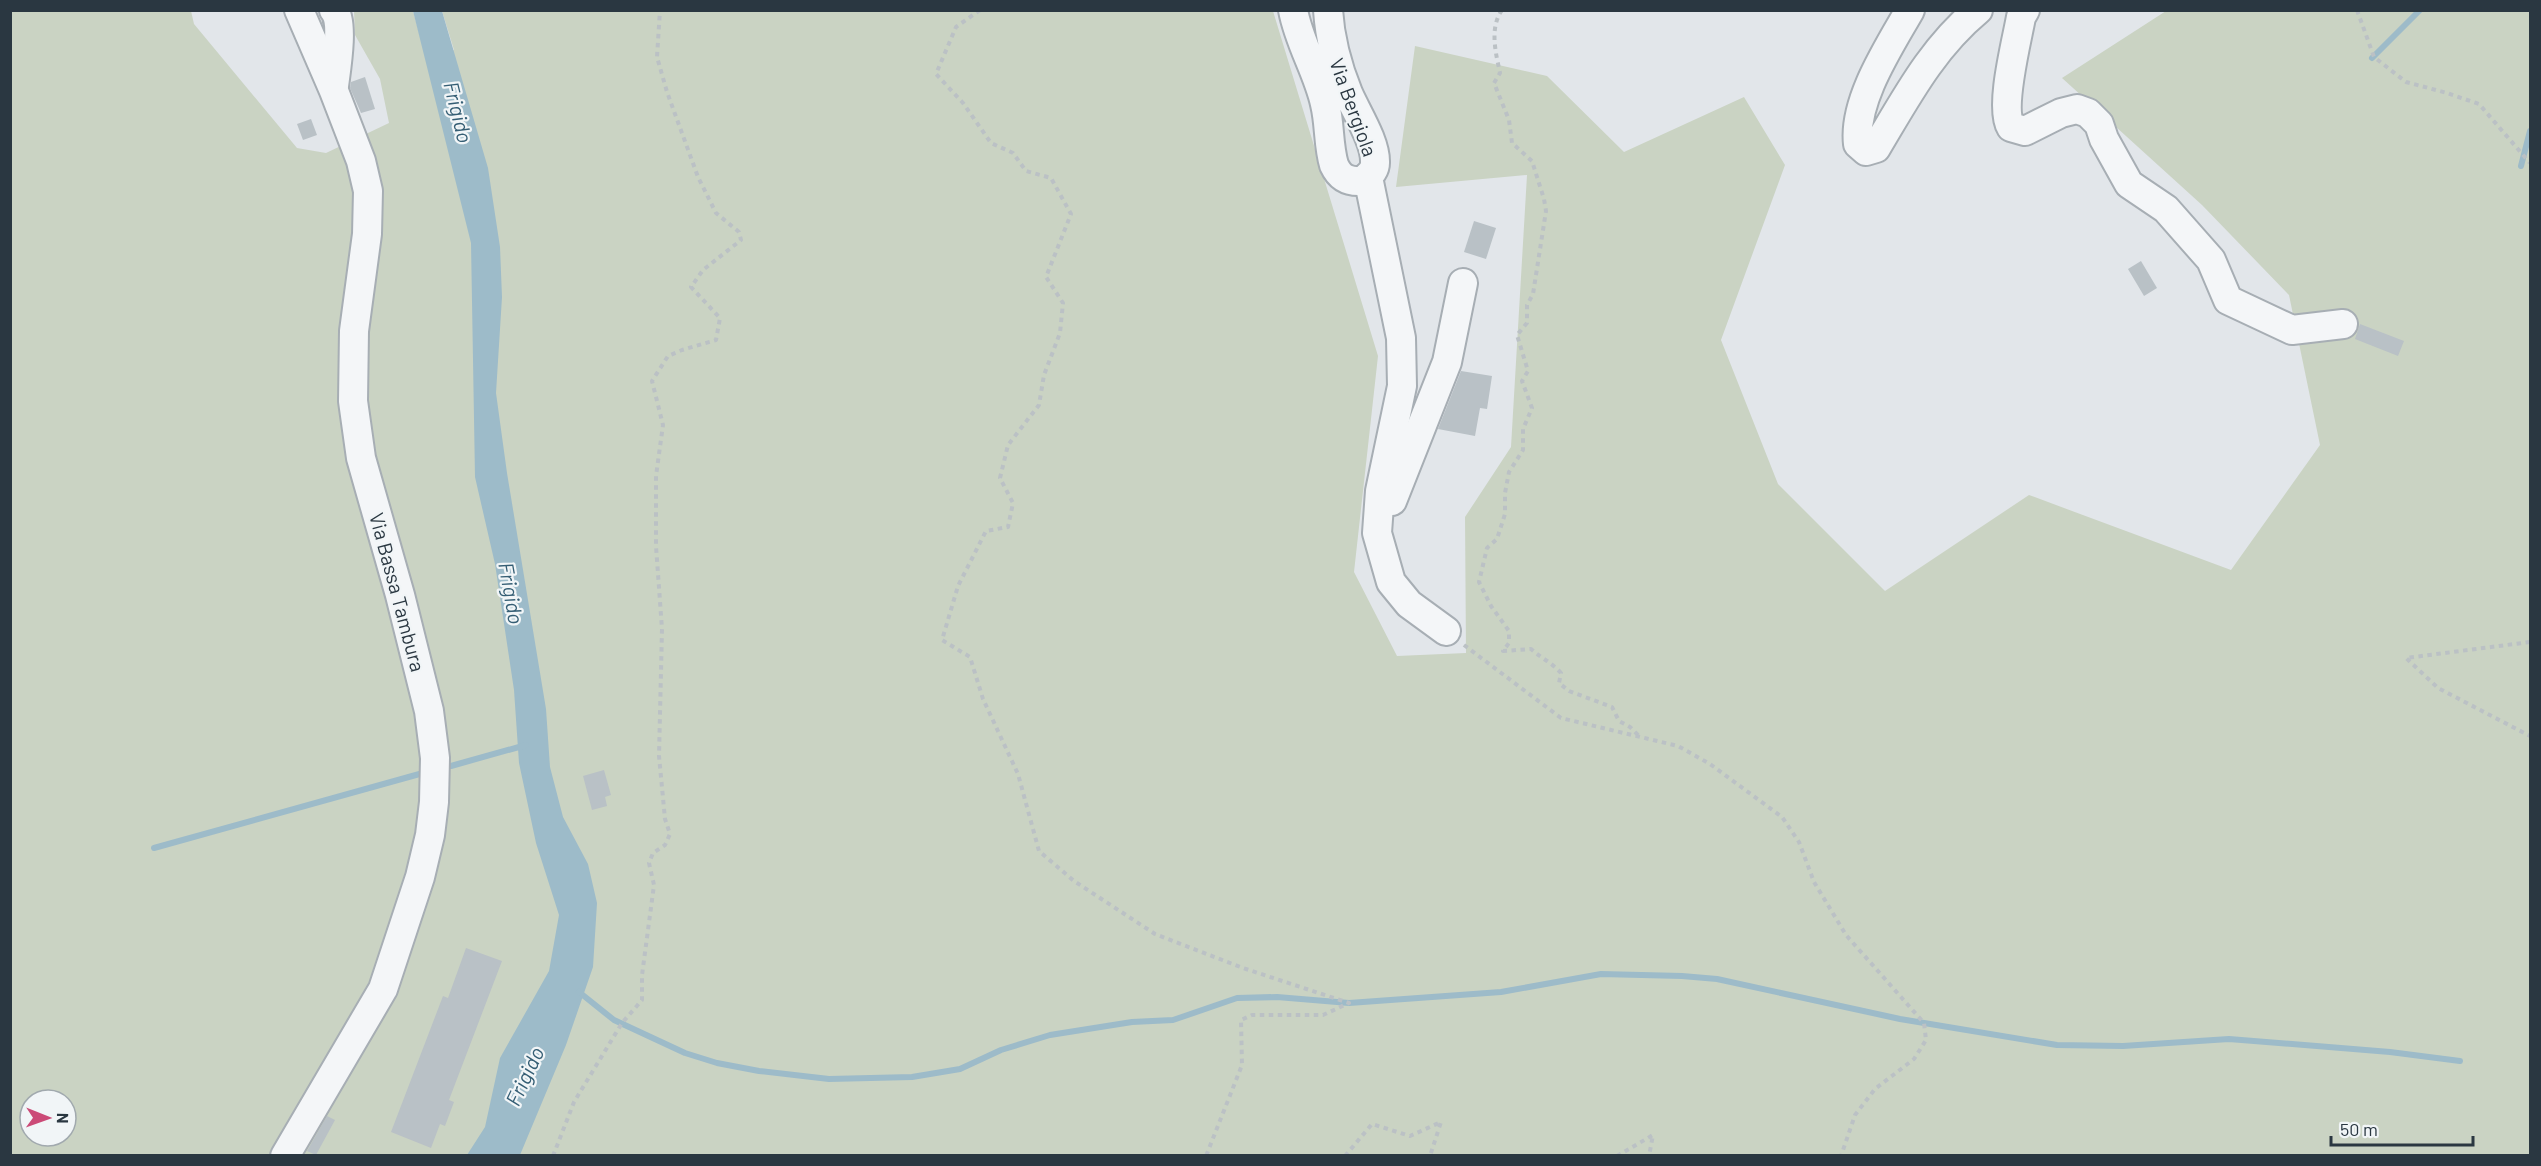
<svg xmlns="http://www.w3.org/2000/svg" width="2541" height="1166" font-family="Barlow,sans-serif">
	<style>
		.green { fill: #cad3c3; fill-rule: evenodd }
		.water { fill: #9dbbc9 }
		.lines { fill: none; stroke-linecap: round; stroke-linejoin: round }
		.stream { stroke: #9dbbc9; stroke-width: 6 }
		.building { fill: #b9c1c6 }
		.minor-casing { stroke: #a7aeb4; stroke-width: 32 }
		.path { stroke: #bbc1c5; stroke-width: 4; stroke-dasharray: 4.5 4.5; stroke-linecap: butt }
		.minor { stroke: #f4f6f8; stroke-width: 28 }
		.labels { text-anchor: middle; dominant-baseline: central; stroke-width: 4.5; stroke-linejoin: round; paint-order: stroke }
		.street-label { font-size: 20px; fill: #2a3741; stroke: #f1f5f7 }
		.water-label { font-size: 21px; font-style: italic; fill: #355e74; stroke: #f1f5f7 }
	</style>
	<rect width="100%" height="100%" fill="#e2e6ea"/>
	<path class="green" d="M10 11H191L194 24 297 148 326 153 389 123 380 79 355 35 354 11H413L426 58 454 50 442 11H1273L1378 356 1354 572 1397 656 1466 653 1465 517 1511 447 1527 175 1396 187 1415 46 1547 76 1624 152 1744 97 1785 165 1721 340 1778 484 1885 591 2029 495 2231 570 2320 445 2289 295 2202 205 2062 78 2166 11H2530V1155H11ZM30 1100H66V1136H30Z"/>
	<path class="water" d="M413 11H442L488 168 500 247 502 297 496 393 507 473 546 709 550 767 563 817 588 864 597 903 593 967 566 1045 520 1155H467L485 1127 500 1058 549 971 559 915 536 843 519 763 514 690 495 564 475 477 471 243Z"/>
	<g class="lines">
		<g class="stream">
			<path d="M2372 58 2420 10"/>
			<path d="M2521 166 2530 131"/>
			<path d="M451 766 526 745"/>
			<path d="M154 848 423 773"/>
			<path d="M579 992 614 1020 685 1053 717 1063 759 1071 829 1079 912 1077 960 1069 1001 1050 1050 1035 1132 1022 1173 1020 1237 998 1277 997 1349 1003 1501 992 1601 974 1682 976 1717 979 1900 1019 2057 1045 2123 1046 2229 1039 2390 1052 2460 1061"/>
		</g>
	</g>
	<g class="building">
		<path d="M365 77 375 109 361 113 350 88 351 82Z"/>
		<path d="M311 119 317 135 303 140 297 124Z"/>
		<path d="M1474 221 1496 228 1486 259 1464 252Z"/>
		<path d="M2141 261 2157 288 2144 296 2128 269Z"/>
		<path d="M2360 324 2404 341 2398 356 2355 339Z"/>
		<path d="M1461 371 1492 376 1487 409 1480 408 1475 436 1438 429Z"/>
		<path d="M604 770 611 795 605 797 607 806 592 810 583 776Z"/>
		<path d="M466 948 502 961 449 1100 454 1102 445 1126 440 1124 431 1148 391 1132 443 996 448 998Z"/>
		<path d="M327 1116 335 1120 316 1155 307 1151Z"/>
	</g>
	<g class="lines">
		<g class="minor-casing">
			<g id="minor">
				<path d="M334 10C344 22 336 70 334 86"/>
				<path d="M1293 10C1299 43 1318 72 1325 104 1330 124 1328 145 1334 165 1340 178 1348 182 1362 181 1368 177 1375 171 1375 163 1376 142 1356 112 1348 93 1337 66 1330 40 1328 10"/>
				<path d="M1910 10C1889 47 1853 101 1858 144L1866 151 1876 148C1906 98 1932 48 1978 10"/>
				<path d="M2025 10 2021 17C2017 40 1999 108 2011 127L2025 131 2061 113 2077 109 2088 113 2099 124 2104 139 2129 184 2166 209 2211 260 2228 300 2292 330 2343 324"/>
				<path d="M1368 177 1401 338 1402 386 1380 491 1377 533 1391 582 1409 604 1446 631"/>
				<path d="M1392 501 1447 362 1463 283"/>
				<path d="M285 1156 383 989 420 877 430 835 434 802 435 758 429 711 400 595 361 458 353 401 354 331 367 234 368 191 361 161 334 91 299 10"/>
			</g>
		</g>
		<g class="path">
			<path d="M980 10 956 27 936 74 963 103 991 143 1013 153 1026 171 1051 178 1071 214 1046 277 1063 303 1060 333 1044 375 1039 405 1008 445 1000 478 1013 503 1008 527 986 531 958 586 942 640 970 657 983 699 1018 774 1039 851 1074 881 1155 934 1243 968 1349 1003 1323 1015H1252L1241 1020 1242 1065 1206 1156"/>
			<path d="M1502 10C1489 28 1496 54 1500 73L1494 83 1509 120 1512 143 1532 161 1544 199 1546 211 1533 294 1527 305V323L1517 335 1528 371 1522 381 1532 408 1523 429V450L1509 472 1505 493V514L1497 539 1487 548 1479 582 1491 606 1509 631V643L1503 651 1531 649C1542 659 1550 661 1561 673L1559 683 1569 691 1612 707 1619 721 1630 727 1640 737"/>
			<path d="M2357 10 2374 57 2406 82 2447 93 2479 104 2530 163"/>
			<path d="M2530 642 2406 658 2438 688 2530 736"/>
			<path d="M1464 645 1561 718 1678 746 1710 764 1782 817 1799 842 1814 882 1846 935 1924 1023 1926 1040 1914 1059 1875 1089 1855 1115 1841 1156"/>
			<path d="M553 1156 574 1102 622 1023 642 1000V975L654 885 649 863 653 853 665 845 670 834 665 819 659 756 662 629 656 546V476L663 425 652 381 668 356 682 350 716 340 720 318 691 287 703 270 741 240 739 232 716 213 698 177 667 92 657 57 660 10"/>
			<path d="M1345 1156 1372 1124 1410 1136 1441 1122 1430 1156"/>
			<path d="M1617 1156 1653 1135 1649 1156"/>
		</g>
		<use href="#minor" class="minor"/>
	</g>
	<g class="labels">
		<g class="street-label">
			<text transform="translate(1354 107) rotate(70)">Via Bergiola</text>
			<text transform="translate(398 592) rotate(75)">Via Bassa Tambura</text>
		</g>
		<g class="water-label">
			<text transform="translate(459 112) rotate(76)">Frigido</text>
			<text transform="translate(512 593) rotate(80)">Frigido</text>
			<text transform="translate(524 1076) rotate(-65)">Frigido</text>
		</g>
	</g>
	<rect width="2541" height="1166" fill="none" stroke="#2a3741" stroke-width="24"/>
	<g transform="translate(48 1118) rotate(91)"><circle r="28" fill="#f1f5f7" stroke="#a1a9ae" stroke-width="1.5"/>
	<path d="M0-4.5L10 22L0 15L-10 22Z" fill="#cb4a77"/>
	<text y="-9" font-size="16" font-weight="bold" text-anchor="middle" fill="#2a3741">N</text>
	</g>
	<path d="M2331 1136v9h142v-9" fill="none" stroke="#2a3741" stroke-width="3"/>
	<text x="2340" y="1136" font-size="18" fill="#2a3741" stroke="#f1f5f7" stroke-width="4.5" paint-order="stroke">50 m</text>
</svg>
